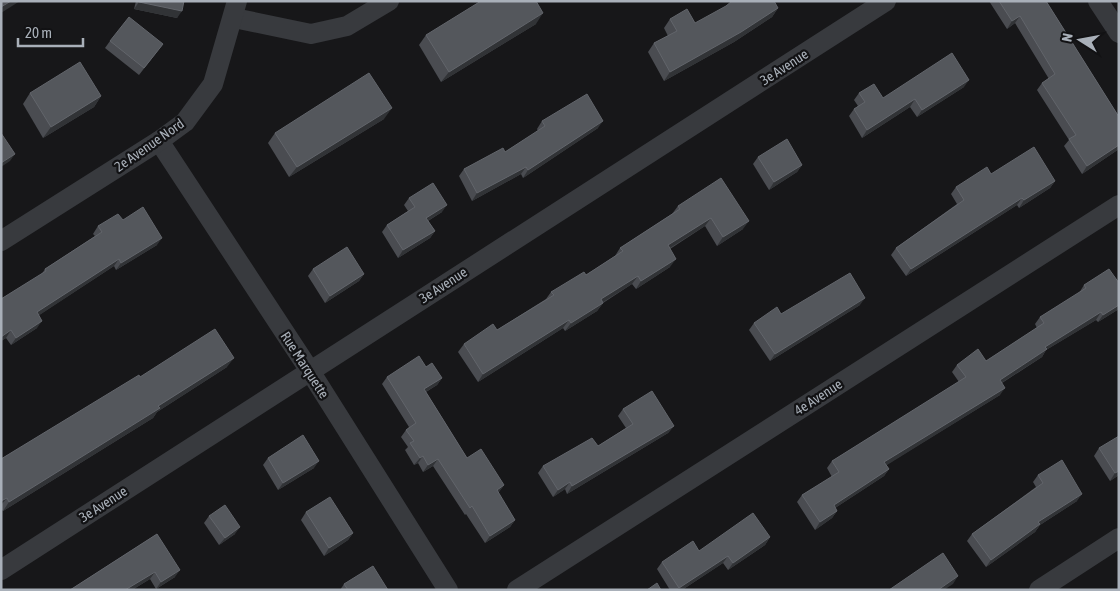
<svg xmlns="http://www.w3.org/2000/svg" width="1120" height="591" font-family="'Asap Condensed',sans-serif">
	<style>
		.lines { fill: none; stroke-linecap: round; stroke-linejoin: round }
		.street { stroke: #383a3e; stroke-width: 20 }
		.wall { fill: #4a4c51 }
		.shaded-wall { fill: #313336 }
		.building { fill: #54575c; stroke: #62656b }
		.labels { text-anchor: middle; dominant-baseline: central; stroke-width: 4.5; stroke-linejoin: round; paint-order: stroke }
		.street-label { font-size: 14px; fill: #a9b0b9; stroke: #121214 }
	</style>
	<rect width="100%" height="100%" fill="#171719"/>
	<g class="lines">
		<g class="street">
			<path d="M1098 1 1119 33"/>
			<path d="M234 18 311 34 347 26 389 1"/>
			<path d="M159 141 310 371 448 590"/>
			<path d="M1 241 159 141 185 122 213 84 237 1"/>
			<path d="M1 570 886 1"/>
			<path d="M517 590 1119 205"/>
			<path d="M1039 590 1119 538"/>
		</g>
	</g>
	<g class="wall">
		<path d="M136 1H184L177 18 134 9Z"/>
		<path d="M989 1H1046L1119 117V149L1082 174 1064 146 1069 140 1037 90 1042 83 1049 79 1015 23 1007 29Z"/>
		<path d="M778 8 772 17 734 42 664 81 648 52 654 43 668 36 664 28 670 19 695 23Z"/>
		<path d="M536 24 441 82 419 45 426 35Z"/>
		<path d="M110 41 163 44 139 75 105 48Z"/>
		<path d="M964 87 917 117 910 107 862 138 849 116 854 109 858 106 854 100 859 93 883 98Z"/>
		<path d="M30 93 101 96 94 107 43 138 23 104Z"/>
		<path d="M384 119 289 177 268 143 275 133Z"/>
		<path d="M542 121 598 128 523 178 521 174 472 201 459 176 464 169 505 152 538 131 537 129Z"/>
		<path d="M758 157 802 165 797 172 769 190 753 164Z"/>
		<path d="M991 174 1055 181 1050 188 1019 208 1017 205 906 276 891 255 896 248 957 204 951 194 956 187Z"/>
		<path d="M409 198 442 212 428 221 435 231 430 238 398 258 382 232 387 225 408 211 404 205Z"/>
		<path d="M678 206 743 229 717 246 705 226 670 249V267L636 289 632 284 603 303 597 311 565 331 563 328 478 382 458 352 464 344 497 330 546 299 551 292 586 275 615 256 620 248 672 214Z"/>
		<path d="M123 220 157 245 116 270 114 266 39 315 37 328 11 345 6 338 1 341V299L41 275 45 269 95 236 93 234 98 226Z"/>
		<path d="M313 269 364 274 359 281 325 303 308 276Z"/>
		<path d="M1119 283V309L1098 322 1096 320 1046 350 1042 357 1002 383 1000 395 886 465 889 469 884 476 835 508 837 511 832 518 815 530 797 502 802 495 832 477 827 468 832 461 959 382 952 372 957 365 986 361 1037 328 1035 324 1040 317 1079 293 1084 285Z"/>
		<path d="M860 305 770 361 749 330 754 323 781 314Z"/>
		<path d="M227 367 157 412 153 418 3 511 1 509V459L140 377Z"/>
		<path d="M426 367 442 378 437 385 426 392 467 458 504 485 498 493 515 520 510 527 485 543 466 514 465 515 433 466 423 472 418 463 414 465 405 450 408 447 401 437 406 430 409 427 382 384 387 377Z"/>
		<path d="M623 409 674 426 668 433 567 494 565 489 553 497 538 473 543 466 598 446 626 428 618 416Z"/>
		<path d="M1099 448 1119 475 1110 481 1094 456Z"/>
		<path d="M268 458 314 468 278 490 263 465Z"/>
		<path d="M1038 475 1077 501 1040 525 1035 532 986 567 967 541 972 534 1036 487 1033 482Z"/>
		<path d="M306 512 353 533 348 540 324 556 301 520Z"/>
		<path d="M209 516 235 534 219 545 204 523Z"/>
		<path d="M157 534 175 577 156 589 150 579 132 590H70Z"/>
		<path d="M770 537 765 545 728 570 723 563 682 590H670L657 569 662 562 699 551Z"/>
		<path d="M344 584 388 590H340Z"/>
	</g>
	<g class="shaded-wall">
		<path d="M11 1H20L1 13V7Z"/>
		<path d="M139 2 182 11 177 18 134 9Z"/>
		<path d="M778 8 772 17 734 42 664 81 670 72Z"/>
		<path d="M543 13 536 24 441 82 449 72Z"/>
		<path d="M1020 16 1015 23 1007 29 1012 21Z"/>
		<path d="M969 80 964 87 917 117 922 110Z"/>
		<path d="M101 96 94 107 43 138 51 127Z"/>
		<path d="M915 99 910 107 862 138 867 130Z"/>
		<path d="M392 108 384 119 289 177 297 167Z"/>
		<path d="M603 121 598 128 523 178 528 170Z"/>
		<path d="M1119 145V149L1082 174 1087 166Z"/>
		<path d="M15 154 10 161 1 167V163Z"/>
		<path d="M802 165 797 172 769 190 774 182Z"/>
		<path d="M526 167 521 174 472 201 477 193Z"/>
		<path d="M1055 181 1050 188 1019 208 1024 200Z"/>
		<path d="M1022 198 1017 205 906 276 911 269Z"/>
		<path d="M447 205 442 212 421 225 426 218Z"/>
		<path d="M711 218 705 226 662 253 668 245Z"/>
		<path d="M749 221 743 229 717 246 723 237Z"/>
		<path d="M435 231 430 238 398 258 403 250Z"/>
		<path d="M162 238 157 245 116 270 121 263Z"/>
		<path d="M119 259 114 266 32 320 37 312Z"/>
		<path d="M676 259 670 267 636 289 641 281Z"/>
		<path d="M364 274 359 281 325 303 330 296Z"/>
		<path d="M638 276 632 284 600 304 603 303 597 311 565 331 571 323 601 299Z"/>
		<path d="M865 298 860 305 770 361 775 354Z"/>
		<path d="M1119 305V309L1098 322 1103 315Z"/>
		<path d="M1101 312 1096 320 1046 350 1042 357 995 387 1000 380 1045 347Z"/>
		<path d="M569 320 563 328 478 382 483 374Z"/>
		<path d="M42 321 37 328 11 345 16 338Z"/>
		<path d="M11 330 6 338 1 341V337Z"/>
		<path d="M234 358 227 367 157 412 153 418 3 511 9 502Z"/>
		<path d="M442 378 437 385 419 396 424 389Z"/>
		<path d="M1005 388 1000 395 879 470 884 462Z"/>
		<path d="M674 426 668 433 567 494 572 486Z"/>
		<path d="M423 456 418 463 414 465 420 458Z"/>
		<path d="M438 459 433 466 423 472 428 465Z"/>
		<path d="M319 461 314 468 278 490 283 483Z"/>
		<path d="M889 469 884 476 829 512 834 505Z"/>
		<path d="M1119 471V475L1110 481 1115 473Z"/>
		<path d="M570 482 565 489 553 497 558 490Z"/>
		<path d="M504 485 499 492 492 497 497 490Z"/>
		<path d="M1082 494 1077 501 1040 525 1035 532 986 567 991 560 1038 522Z"/>
		<path d="M7 498 1 505V501Z"/>
		<path d="M837 511 832 518 815 530 820 522Z"/>
		<path d="M515 520 510 527 485 543 490 536Z"/>
		<path d="M240 527 235 534 219 545 225 538Z"/>
		<path d="M353 533 348 540 324 556 329 548Z"/>
		<path d="M770 537 765 545 728 570 733 563Z"/>
		<path d="M728 556 723 563 682 590H677L679 588Z"/>
		<path d="M180 570 175 577 156 589 161 582Z"/>
		<path d="M155 572 150 579 132 590H125Z"/>
		<path d="M958 576 953 584 944 590H938Z"/>
	</g>
	<g class="building">
		<path d="M1 1H11L1 7Z"/>
		<path d="M140 1H184L182 11 139 2Z"/>
		<path d="M481 1H536L543 13 449 72 426 35Z"/>
		<path d="M732 1H774L778 8 741 32 670 72 654 43 677 31 670 19 687 9 695 23 726 6Z"/>
		<path d="M999 1H1046L1119 117V145L1087 166 1069 139 1076 135 1042 83 1055 74 1020 16 1012 21Z"/>
		<path d="M129 17 163 44 144 68 110 41Z"/>
		<path d="M952 53 969 80 922 110 915 99 867 130 854 109 865 102 859 93 874 84 883 98Z"/>
		<path d="M80 62 101 96 51 127 30 93Z"/>
		<path d="M369 73 392 108 297 167 275 133Z"/>
		<path d="M587 94 603 121 528 170 526 167 477 193 464 169 503 148 505 152 545 126 542 121Z"/>
		<path d="M1 133 15 154 1 163Z"/>
		<path d="M787 139 802 165 774 182 758 157Z"/>
		<path d="M1034 147 1055 181 1024 200 1022 198 911 269 896 248 964 200 956 187 987 167 991 174Z"/>
		<path d="M721 178 749 221 723 237 711 218 668 245 676 259 641 281 638 276 601 299 603 303 571 323 569 320 483 374 464 344 493 324 497 330 554 295 551 292 584 272 586 275 623 251 620 248 680 209 678 206Z"/>
		<path d="M433 183 447 205 426 218 435 231 403 250 387 225 415 207 409 198Z"/>
		<path d="M143 207 162 238 121 263 119 259 37 312 42 321 16 338 11 330 1 337V299L46 271 45 269 102 232 98 226 118 214 123 220Z"/>
		<path d="M347 247 364 274 330 296 313 269Z"/>
		<path d="M1109 269 1119 283V305L1103 315 1101 312 1045 347 1047 349 1000 380 1005 388 884 462 889 469 834 505 837 511 820 522 802 495 839 472 832 461 966 377 957 365 978 349 986 361 1044 323 1040 317 1086 288 1084 285Z"/>
		<path d="M850 273 865 298 775 354 754 323 777 307 781 314Z"/>
		<path d="M215 329 234 358 158 406 160 408 9 502 7 498 1 501V459L139 375 140 377Z"/>
		<path d="M419 356 426 367 432 363 442 378 424 389 467 458 481 449 504 485 497 490 515 520 490 536 472 506 470 508 438 459 428 465 423 456 420 458 410 443 414 441 406 430 416 423 387 377Z"/>
		<path d="M652 391 674 426 572 486 570 482 558 490 543 466 592 438 598 446 633 424 623 409Z"/>
		<path d="M303 435 319 461 283 483 268 458Z"/>
		<path d="M1119 436V471L1115 473 1099 448Z"/>
		<path d="M1062 460 1082 494 1038 522 1040 524 991 560 972 534 1043 483 1038 475Z"/>
		<path d="M330 497 353 533 329 548 306 512Z"/>
		<path d="M225 505 240 527 225 538 209 516Z"/>
		<path d="M753 513 770 537 733 563 728 556 679 588 662 562 693 541 699 551Z"/>
		<path d="M157 534 180 570 161 582 155 572 125 590H70Z"/>
		<path d="M943 553 958 576 938 590H889Z"/>
		<path d="M373 566 388 590H348L344 584Z"/>
		<path d="M657 583 661 590H647Z"/>
	</g>
	<g class="labels">
		<g class="street-label">
			<text transform="translate(784 67) rotate(-33)">3e Avenue</text>
			<text transform="translate(149 145) rotate(-35)">2e Avenue Nord</text>
			<text transform="translate(443 285) rotate(-33)">3e Avenue</text>
			<text transform="translate(305 365) rotate(57)">Rue Marquette</text>
			<text transform="translate(818 397) rotate(-33)">4e Avenue</text>
			<text transform="translate(103 504) rotate(-33)">3e Avenue</text>
		</g>
	</g>
	<rect width="1120" height="591" fill="none" stroke="#a9b0b9" stroke-width="5"/>
	<g transform="translate(1080 40) rotate(281)" stroke="#121214" stroke-width="4" paint-order="stroke">
	<path d="M0-4L9 19L0 12L-9 19Z" fill="#a9b0b9"/>
	<text y="-8" font-size="14" font-weight="bold" text-anchor="middle" fill="#a9b0b9">N</text>
	</g>
	<path d="M18 38v8h65v-8" fill="none" stroke="#a9b0b9" stroke-width="2.5"/>
	<text x="25" y="38" font-size="15" fill="#a9b0b9" stroke="#121214" stroke-width="4" paint-order="stroke">20 m</text>
</svg>
